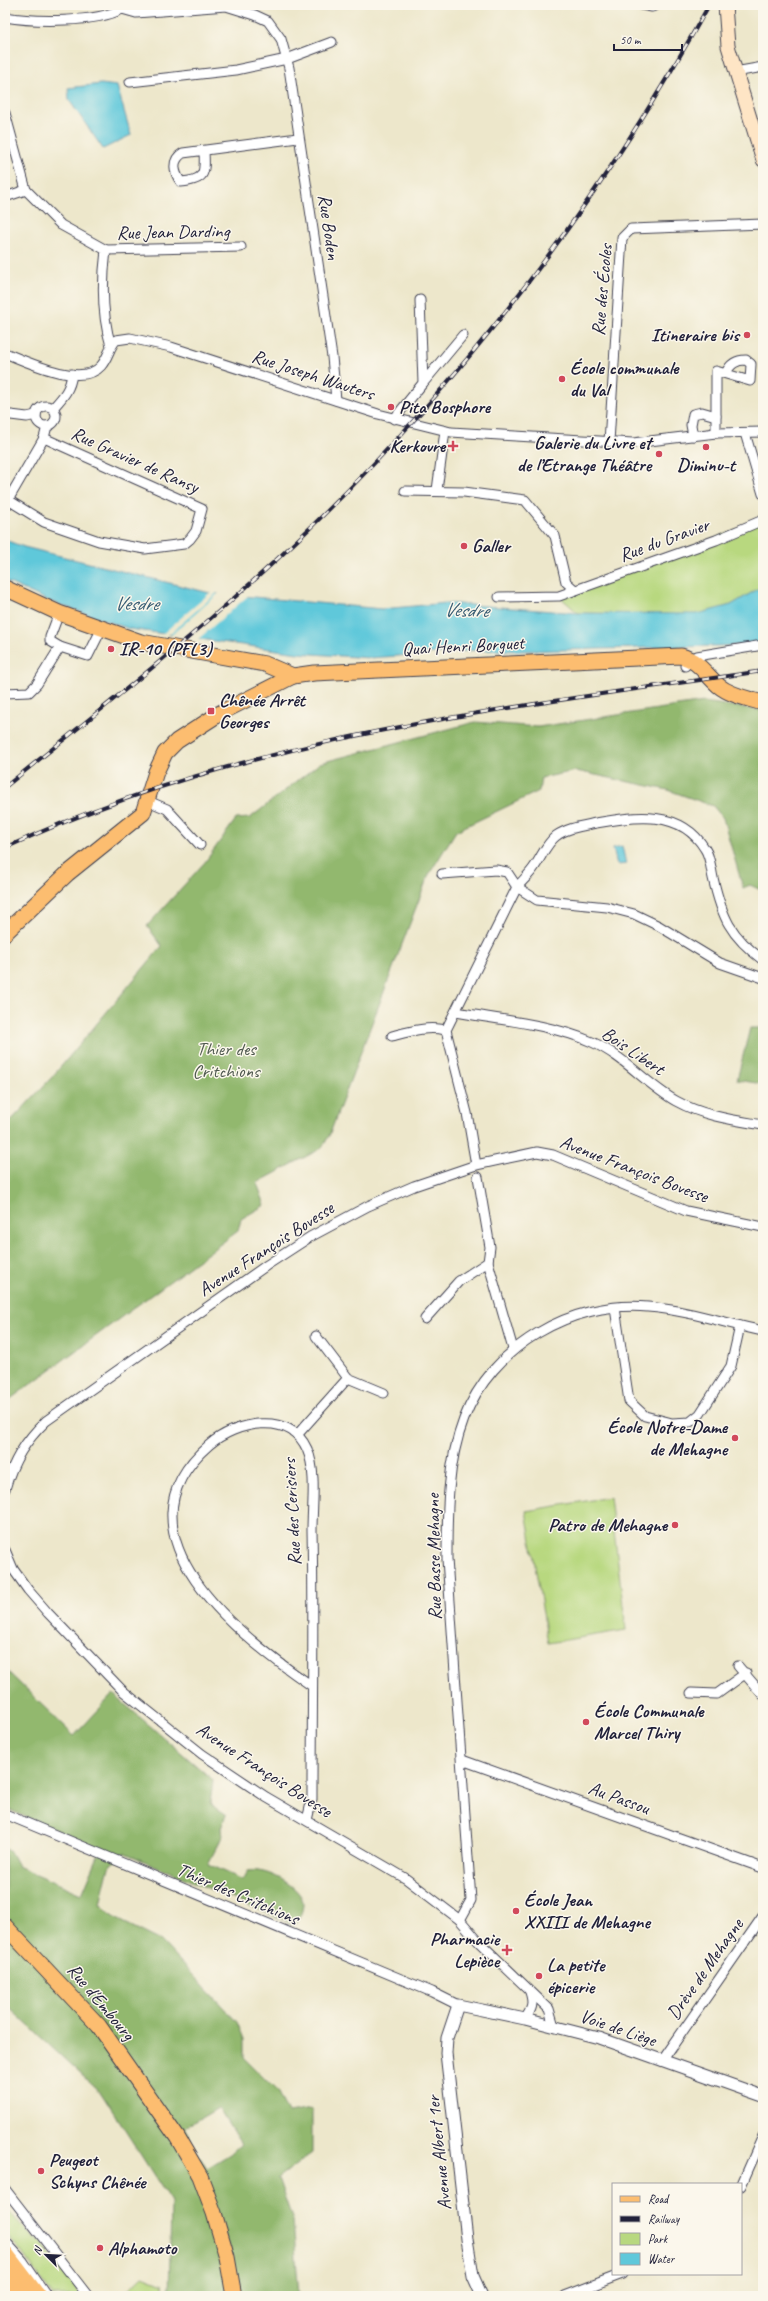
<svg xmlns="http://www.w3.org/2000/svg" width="768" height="2301" font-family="Caveat,sans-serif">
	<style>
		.green { fill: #b8d87f; stroke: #6d7d5d }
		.forest { fill: #92b86e; stroke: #5a6d54; fill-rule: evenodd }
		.water { fill: #5fc8da; stroke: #40758a }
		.pier { fill: #ede7cb }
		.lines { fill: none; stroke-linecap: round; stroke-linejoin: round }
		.minor-casing { stroke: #404051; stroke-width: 11 }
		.tertiary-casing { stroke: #404051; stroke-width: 13 }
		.secondary-casing { stroke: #404051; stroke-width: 15 }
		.primary-casing { stroke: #404051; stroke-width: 17 }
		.motorway-casing { stroke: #404051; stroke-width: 19 }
		.minor { stroke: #fff; stroke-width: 9 }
		.tertiary { stroke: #fff; stroke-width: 11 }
		.secondary { stroke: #fee5c5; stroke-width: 13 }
		.primary { stroke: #fcbd6f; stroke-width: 15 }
		.motorway { stroke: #fcbd6f; stroke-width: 17 }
		.rail-casing { stroke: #22223b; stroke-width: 4 }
		.rail { stroke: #fbf7ec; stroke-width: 2.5; stroke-dasharray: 8; stroke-linecap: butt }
		.poi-dot { fill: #d1495b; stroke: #fbf7ec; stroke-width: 1.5 }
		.labels { text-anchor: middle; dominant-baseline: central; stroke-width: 3; stroke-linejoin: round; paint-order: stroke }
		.street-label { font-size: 19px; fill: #22223b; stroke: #fbf7ec }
		.poi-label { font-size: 19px; font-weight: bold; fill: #22223b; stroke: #fbf7ec; text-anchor: start }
		.park-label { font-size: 19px; fill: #4f594f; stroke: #fbf7ec }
		.water-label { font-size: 20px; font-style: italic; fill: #375c73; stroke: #fbf7ec }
	</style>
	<rect width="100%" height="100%" fill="#fbf7ec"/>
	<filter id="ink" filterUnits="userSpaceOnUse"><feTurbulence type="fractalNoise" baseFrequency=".025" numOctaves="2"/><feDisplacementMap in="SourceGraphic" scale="8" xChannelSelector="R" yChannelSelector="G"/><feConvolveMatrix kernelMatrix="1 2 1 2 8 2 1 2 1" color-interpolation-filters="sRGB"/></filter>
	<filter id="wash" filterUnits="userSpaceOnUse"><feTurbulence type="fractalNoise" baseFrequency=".012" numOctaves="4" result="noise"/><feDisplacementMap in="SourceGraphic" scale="16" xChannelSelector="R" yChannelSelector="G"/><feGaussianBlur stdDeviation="0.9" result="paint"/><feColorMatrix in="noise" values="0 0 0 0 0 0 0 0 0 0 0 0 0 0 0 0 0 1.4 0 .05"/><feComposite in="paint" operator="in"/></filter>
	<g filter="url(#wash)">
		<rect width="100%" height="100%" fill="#ede7cb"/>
		<g class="green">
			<path d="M763 520V586L731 605 697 615 578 613 559 596Z"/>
			<path d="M610 1497 626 1630 548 1643 526 1511Z"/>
			<path d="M5 2207 33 2238 41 2242 82 2296H53L20 2250 5 2234Z"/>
			<path d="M143 2276 163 2284 165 2296H122Z"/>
		</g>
		<g class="forest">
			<path d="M704 702 760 710 763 713V891L750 885 743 888 723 818 713 806 668 790 576 771 541 778 539 791 456 831 428 876 329 1136 322 1148 257 1183 265 1205 241 1219 238 1231 5 1403V1127L53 1076 162 946 147 926 205 862 236 819 250 818 320 763 475 722 538 727Z"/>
			<path d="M750 1028H763V1084L737 1080Z"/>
			<path d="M5 1669 74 1736 113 1694 213 1780 210 1804 226 1815 221 1828 222 1837 208 1864 243 1880 248 1871C265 1868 291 1882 300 1895 307 1904 300 1917 295 1925L125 1853 109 1867 100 1904 113 1917 161 1941 237 2022 244 2039V2058L277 2091 288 2113 312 2109V2153L278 2178 293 2221 299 2296H169L171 2202 101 2093 5 2004V1848L11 1853 18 1866 82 1894 101 1849 5 1808ZM218 2108 241 2144 230 2154 207 2168 184 2128Z"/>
		</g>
		<g class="water">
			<path d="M101 84 117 86 131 135 103 149 69 100 68 88Z"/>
			<path d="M5 540 24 547 210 593 382 609 446 603 578 613 697 614 731 605 763 586V637L753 645 521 651 478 650 370 658 298 653 130 629 49 601 5 581Z"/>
			<path d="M622 846 626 864 617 865 613 848Z"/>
		</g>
		<g class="pier">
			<path d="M211 592H218L166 637 160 636Z"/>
			<path d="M220 592 249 595 196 641 169 637Z"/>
		</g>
	</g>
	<g filter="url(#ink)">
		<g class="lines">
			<g class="minor-casing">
				<g id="minor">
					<path d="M641 5 652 7 657 5"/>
					<path d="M5 17C34 22 96 23 122 9L136 13 226 6 255 15 268 21 281 39 289 68 332 357 336 400"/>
					<path d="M735 72 763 67"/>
					<path d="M130 82 236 70 287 59 332 42"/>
					<path d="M5 113 26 190 61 225 106 250C102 281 102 316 111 346"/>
					<path d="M204 151C205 173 206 180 181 182 174 173 171 160 183 153L298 138"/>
					<path d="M5 197 26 190"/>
					<path d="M106 250 241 247"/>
					<path d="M5 353C27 362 82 388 101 366 108 358 109 348 116 340L130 338 171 347 378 414 451 432 633 443 716 433 763 432"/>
					<path d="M423 383 463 335"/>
					<circle cx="46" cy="416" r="10"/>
					<path d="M53 408C63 397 70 390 72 374"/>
					<path d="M11 415 27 417 36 415"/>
					<path d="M394 419 423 383 420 300"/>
					<path d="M716 433V371L750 381 751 364 746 360C736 360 730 364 726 373"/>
					<path d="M745 433 763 494"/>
					<path d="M693 436 691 425 693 414 702 412 716 416"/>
					<path d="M609 442 622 238 631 229 763 224"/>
					<path d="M437 490 445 431"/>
					<path d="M405 491 464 492 525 500 555 536 566 582 575 590"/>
					<path d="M5 498 44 522 99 541 145 549 184 544 190 539 196 531 202 509 44 438"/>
					<path d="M8 500 44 438 47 426"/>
					<path d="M499 597 559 596 716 540 763 520"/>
					<path d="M60 647 88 656 102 628"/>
					<path d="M685 666 690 658 697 656 763 645"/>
					<path d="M5 693 29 692 37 684 60 647 50 641V637L59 613"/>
					<path d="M148 801 167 809 200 845"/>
					<path d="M442 874 496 870 507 872 517 887 537 900 607 907 634 914 659 926 720 963 763 978"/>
					<path d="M456 1012C501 1020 550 1024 592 1042 624 1056 646 1084 676 1101 703 1116 733 1120 763 1125"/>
					<path d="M392 1036C411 1031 427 1026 446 1030"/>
					<path d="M476 1165 467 1113 446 1030 517 887C523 880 530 874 535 866 542 856 546 844 556 836 567 828 582 826 596 823 635 816 681 809 705 849 710 856 711 869 713 878 722 917 730 936 763 960"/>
					<path d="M478 1177 490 1247 488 1262"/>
					<path d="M615 1308 629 1401 645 1416 672 1423 690 1422 700 1414 731 1366 740 1326"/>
					<path d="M425 1319 459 1281 488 1262 513 1349"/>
					<path d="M316 1336 348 1378 384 1393"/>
					<path d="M297 1435 348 1378"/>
					<path d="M5 1489C13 1461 25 1441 46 1421L267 1265 310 1237 368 1206 414 1186 476 1165 537 1152 553 1155 686 1211 763 1227"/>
					<path d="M5 1550 13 1569 28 1590 48 1613 123 1691 202 1754 266 1797 405 1878 460 1920 479 1942 549 2009 554 2026"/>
					<path d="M738 1666 763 1695"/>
					<path d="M691 1693 717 1694 746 1673"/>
					<path d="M462 1760 763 1868"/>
					<path d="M5 1814 432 1992 458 2005"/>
					<path d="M307 1820 312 1799C312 1709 314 1619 312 1530 312 1505 317 1472 307 1449 290 1410 235 1422 209 1445 107 1533 240 1637 312 1686"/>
					<path d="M460 1920 471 1900 447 1559C447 1513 447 1463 464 1419 491 1347 571 1300 648 1307 686 1310 725 1323 763 1331"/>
					<path d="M525 2019C532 2009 534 2004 530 1992"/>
					<path d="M662 2061 763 1916"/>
					<path d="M741 2186 763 2136"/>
					<path d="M5 2189 88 2296"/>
					<path d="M5 2241 23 2261 47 2296"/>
					<path d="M565 2296 622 2274"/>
				</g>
			</g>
			<g class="tertiary-casing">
				<path id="tertiary" d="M482 2296 473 2276 467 2239 446 2053 447 2038 458 2005 525 2019 599 2038 763 2096"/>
			</g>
			<g class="secondary-casing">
				<path id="secondary" d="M725 5 728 46 763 160"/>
			</g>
			<g class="primary-casing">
				<g id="primary">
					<path d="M5 588 59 613 141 642 265 664 293 676 314 673 681 656C699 661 705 674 719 686 730 695 746 698 759 702"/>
					<path d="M5 933 67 874 143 813 156 772 165 753 177 741 222 712 293 676"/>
					<path d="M5 1926 99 2026 177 2137 200 2176 214 2213 227 2257 234 2296"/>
				</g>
			</g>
			<g class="motorway-casing">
				<g id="motorway">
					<path d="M5 2254 37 2296"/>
					<path d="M5 2274 23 2296"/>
				</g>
			</g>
			<use href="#minor" class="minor"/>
			<use href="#tertiary" class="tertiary"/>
			<use href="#secondary" class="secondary"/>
			<use href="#primary" class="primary"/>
			<use href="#motorway" class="motorway"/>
			<g class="rail-casing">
				<g id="rail">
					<path d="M5 787C109 703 214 621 310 528 468 375 602 198 709 5"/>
					<path d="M5 848C244 736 506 708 763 671"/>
				</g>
			</g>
			<use href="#rail" class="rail"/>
		</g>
	</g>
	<g class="poi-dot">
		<circle cx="747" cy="335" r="4"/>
		<circle cx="562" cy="379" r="4"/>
		<circle cx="391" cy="407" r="4"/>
		<path d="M451 440h4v4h4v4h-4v4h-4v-4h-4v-4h4z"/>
		<circle cx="706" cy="447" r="4"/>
		<circle cx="659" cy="454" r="4"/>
		<circle cx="464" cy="546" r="4"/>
		<circle cx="111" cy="649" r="4"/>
		<rect x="207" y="707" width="8" height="8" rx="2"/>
		<circle cx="735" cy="1438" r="4"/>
		<circle cx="675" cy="1525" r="4"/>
		<circle cx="586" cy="1722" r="4"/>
		<circle cx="516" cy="1911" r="4"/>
		<path d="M505 1944h4v4h4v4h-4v4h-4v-4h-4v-4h4z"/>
		<circle cx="539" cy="1976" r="4"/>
		<circle cx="41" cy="2171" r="4"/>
		<circle cx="100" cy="2248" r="4"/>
	</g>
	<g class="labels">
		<g class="street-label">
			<text transform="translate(329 227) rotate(82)">Rue Boden</text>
			<text transform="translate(173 232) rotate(-1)">Rue Jean Darding</text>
			<text transform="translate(602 290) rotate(-85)">Rue des Écoles</text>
			<text transform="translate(313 375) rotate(18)">Rue Joseph Wauters</text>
			<text transform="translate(135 460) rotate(24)">Rue Gravier de Ransy</text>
			<text transform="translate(664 540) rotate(-20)">Rue du Gravier</text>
			<text transform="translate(463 646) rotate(-3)">Quai Henri Borguet</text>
			<text transform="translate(633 1051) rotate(34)">Bois Libert</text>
			<text transform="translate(634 1169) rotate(21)">Avenue François Bovesse</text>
			<text transform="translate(266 1249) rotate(-33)">Avenue François Bovesse</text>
			<text transform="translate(292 1512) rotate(-93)">Rue des Cerisiers</text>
			<text transform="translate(434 1557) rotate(-91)">Rue Basse Mehagne</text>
			<text transform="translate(264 1770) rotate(33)">Avenue François Bovesse</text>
			<text transform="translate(619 1798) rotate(20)">Au Passou</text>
			<text transform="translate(238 1894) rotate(23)">Thier des Critchions</text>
			<text transform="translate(705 1969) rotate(-55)">Drève de Mehagne</text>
			<text transform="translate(101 2002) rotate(50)">Rue d'Embourg</text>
			<text transform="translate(618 2028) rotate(19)">Voie de Liège</text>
			<text transform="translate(439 2153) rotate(-96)">Avenue Albert 1er</text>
		</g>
		<g class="poi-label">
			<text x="739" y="335" text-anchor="end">Itineraire bis</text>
			<text x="570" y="368">École communale<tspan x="570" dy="22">du Val</tspan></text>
			<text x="399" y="407">Pita Bosphore</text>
			<text x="651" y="443" text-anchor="end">Galerie du Livre et<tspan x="651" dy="22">de l’Etrange Théâtre</tspan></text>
			<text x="445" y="446" text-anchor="end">Kerkovre</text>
			<text x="706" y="465" text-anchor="middle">Diminu-t</text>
			<text x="472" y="546">Galler</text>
			<text x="119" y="649">IR-10 (PFL3)</text>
			<text x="219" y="700">Chênée Arrêt<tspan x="219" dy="22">Georges</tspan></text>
			<text x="727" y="1427" text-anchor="end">École Notre-Dame<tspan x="727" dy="22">de Mehagne</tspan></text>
			<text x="667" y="1525" text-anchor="end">Patro de Mehagne</text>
			<text x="594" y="1711">École Communale<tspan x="594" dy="22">Marcel Thiry</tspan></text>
			<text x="524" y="1900">École Jean<tspan x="524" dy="22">XXIII de Mehagne</tspan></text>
			<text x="499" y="1939" text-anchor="end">Pharmacie<tspan x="499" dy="22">Lepièce</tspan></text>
			<text x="547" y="1965">La petite<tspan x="547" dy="22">épicerie</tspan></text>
			<text x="49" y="2160">Peugeot<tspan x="49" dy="22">Schyns Chênée</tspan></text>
			<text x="108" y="2248">Alphamoto</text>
		</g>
		<g class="park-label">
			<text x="226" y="1049">Thier des<tspan x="226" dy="22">Critchions</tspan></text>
		</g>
		<g class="water-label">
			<text x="136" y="603">Vesdre</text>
			<text transform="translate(466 610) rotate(1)">Vesdre</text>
		</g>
	</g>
	<rect width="768" height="2301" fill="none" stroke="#fbf7ec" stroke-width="20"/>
	<rect x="612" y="2183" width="130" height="92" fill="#fbf7ec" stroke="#a4a2a5"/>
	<rect x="620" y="2196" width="20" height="6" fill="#fcbd6f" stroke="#a4a2a5"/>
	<text x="648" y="2203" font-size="12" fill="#22223b">Road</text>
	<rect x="620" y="2216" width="20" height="6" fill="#22223b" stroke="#a4a2a5"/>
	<text x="648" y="2223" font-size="12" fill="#22223b">Railway</text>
	<rect x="620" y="2233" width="20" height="12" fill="#b8d87f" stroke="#a4a2a5"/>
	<text x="648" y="2243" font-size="12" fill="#22223b">Park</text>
	<rect x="620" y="2253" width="20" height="12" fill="#5fc8da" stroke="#a4a2a5"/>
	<text x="648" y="2263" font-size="12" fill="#22223b">Water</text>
	<g transform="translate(46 2255) rotate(294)" stroke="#fbf7ec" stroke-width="3" paint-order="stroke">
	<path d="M0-3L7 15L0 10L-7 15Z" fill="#22223b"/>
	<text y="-6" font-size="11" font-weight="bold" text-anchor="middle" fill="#22223b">N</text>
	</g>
	<path d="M614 44v6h68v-6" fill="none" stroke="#22223b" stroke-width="2"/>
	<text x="620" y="44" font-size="12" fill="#22223b" stroke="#fbf7ec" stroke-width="3" paint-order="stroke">50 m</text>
</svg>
